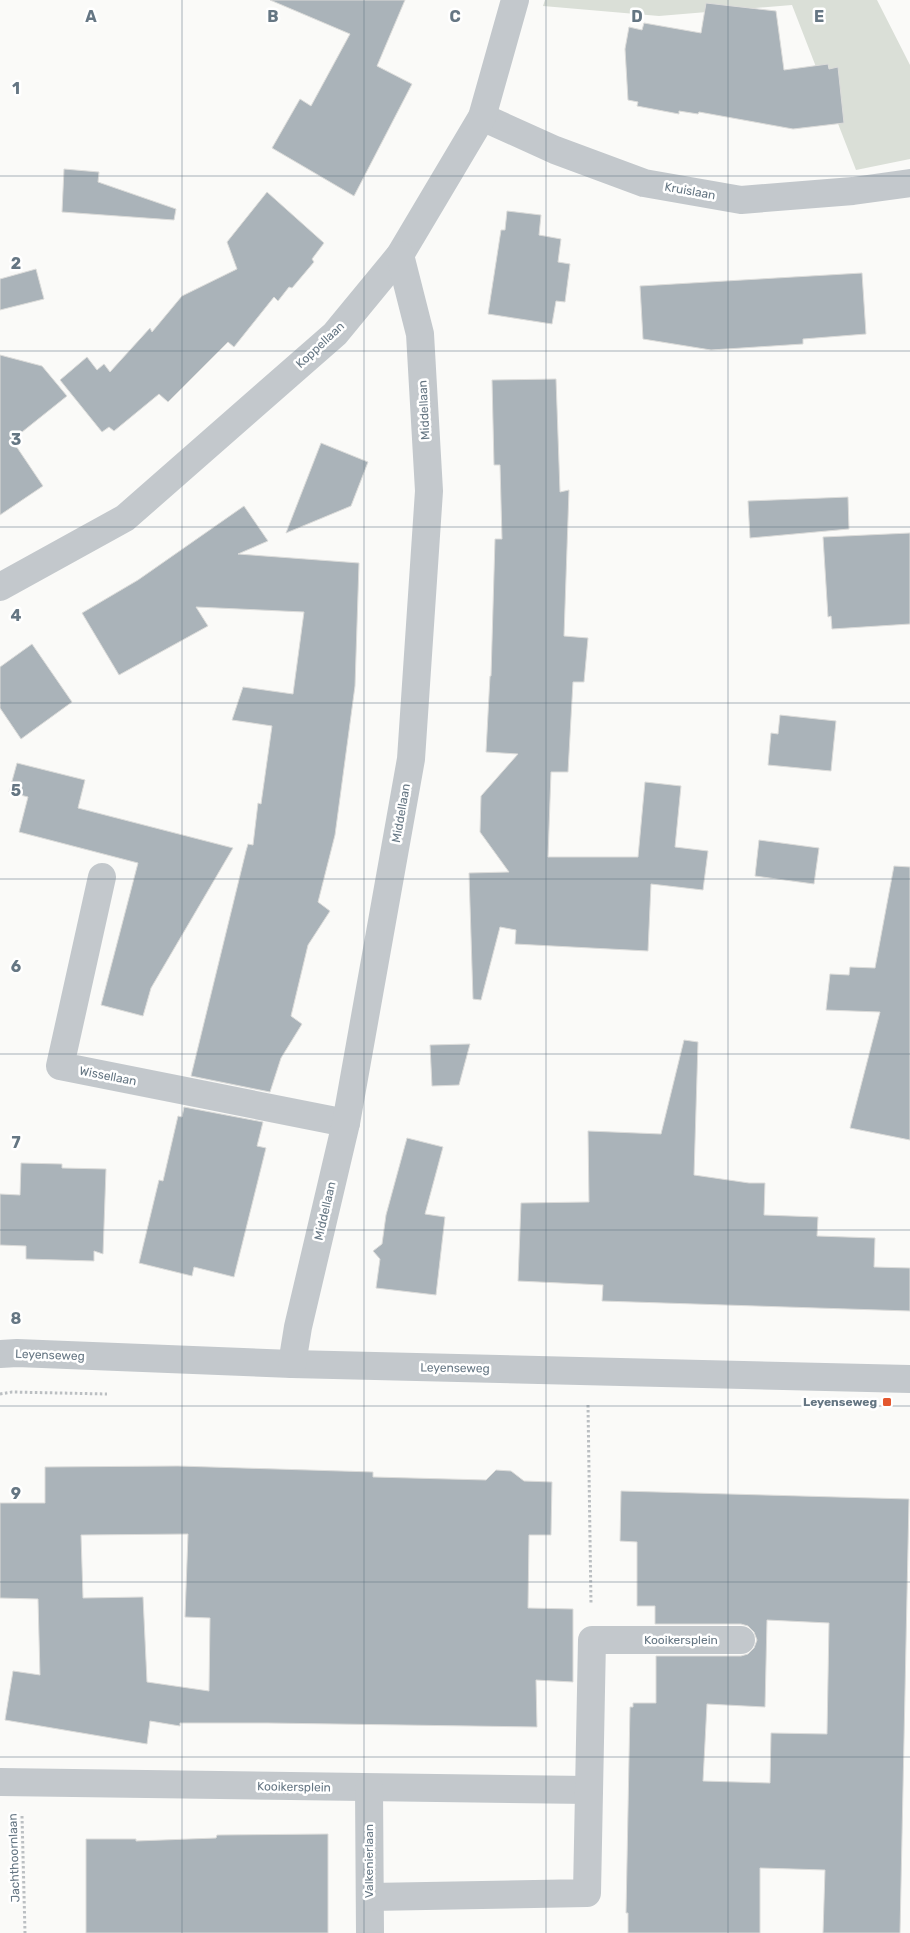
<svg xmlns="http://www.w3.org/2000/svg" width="910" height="1933" font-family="Rubik,sans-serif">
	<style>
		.green { fill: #dadfd7 }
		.building { fill: #aab3b9; stroke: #dcdcda; fill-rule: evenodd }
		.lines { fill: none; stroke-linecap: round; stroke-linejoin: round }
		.path { stroke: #bbbfc2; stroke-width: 3; stroke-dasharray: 2.5 2.5; stroke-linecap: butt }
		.minor { stroke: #c3c8cc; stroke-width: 28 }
		.grid { fill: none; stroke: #657683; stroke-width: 1; stroke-opacity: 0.55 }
		.poi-dot { fill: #e4572e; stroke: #fff; stroke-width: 2 }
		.labels { text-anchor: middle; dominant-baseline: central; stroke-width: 5; stroke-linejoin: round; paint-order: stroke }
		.street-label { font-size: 12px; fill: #657683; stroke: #fff }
		.poi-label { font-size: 12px; font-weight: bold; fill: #657683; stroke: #fff; text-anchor: end }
		.grid-label { font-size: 16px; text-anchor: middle; font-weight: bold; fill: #657683; stroke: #fff; stroke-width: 5; stroke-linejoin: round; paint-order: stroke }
	</style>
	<rect width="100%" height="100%" fill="#fafaf8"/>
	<path class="green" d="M545 0H877L910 65V159L856 170 792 5 659 16 543 6Z"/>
	<g class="building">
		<path d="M270 0H405L377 66 412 84 354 196 272 148 300 99 311 106 350 34Z"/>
		<path d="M706 3 776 11 784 70 828 64 829 69 838 67 844 123 793 129 699 112 698 114 679 111V114L637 106 638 102 628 100 625 49 629 27 642 30 644 23 701 33Z"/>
		<path d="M64 169 99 172 98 182 176 209 174 220 62 212Z"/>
		<path d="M267 192 324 243 312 259 314 262 292 288 289 287 278 301 274 297 234 347 228 342 168 402 159 394 114 431 109 427 102 432 60 380 87 357 97 370 104 364 110 372 150 328 152 332 182 296 237 269 227 242Z"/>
		<path d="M507 211 541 215 539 235 561 239 558 262 570 264 565 302 556 301 552 324 488 314 501 230H505Z"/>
		<path d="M36 269 44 299 0 310V279Z"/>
		<path d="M862 273 866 334 803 339V344L711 350 643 339 640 286Z"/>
		<path d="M0 355 42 366 67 396 12 440 43 486 0 515Z"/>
		<path d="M556 379 560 492 569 490 564 636 588 638 584 682H573L568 772H551L548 857H638L645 782 681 786 675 847 708 851 703 890 651 884 648 951 515 944 516 930 500 927 481 1000 473 999 469 873 509 872 480 832 481 796 518 754 486 752 490 676H491L495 539H502L500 465H494L492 380Z"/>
		<path d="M321 443 368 462 351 506 286 533Z"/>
		<path d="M848 497 849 529 750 538 748 501Z"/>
		<path d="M244 506 268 541 238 554 359 563 355 686 335 835 318 902 330 911 308 945 291 1016 302 1024 281 1058 270 1092 191 1076 246 851 248 844 253 845 258 803 261 804 272 726 232 720 243 687 293 694 304 612 196 607 208 626 119 675 82 613 138 580Z"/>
		<path d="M910 533V624L832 629 831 616 828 617 823 537Z"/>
		<path d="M32 644 72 702 21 739 0 708V667Z"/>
		<path d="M780 715 836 721 831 771 768 765 771 733 778 734Z"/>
		<path d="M17 763 85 780 78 808 233 848 151 988 143 1016 101 1005 138 863 19 832 28 797 9 792Z"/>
		<path d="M759 840 819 848 814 884 755 876Z"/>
		<path d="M894 866 910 867V1140L850 1128 880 1012 826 1010 830 974 849 975 850 967 875 968Z"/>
		<path d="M684 1040 698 1042 694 1175 749 1183H765L764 1215 818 1217 817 1236 875 1238 874 1267 910 1268V1311L602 1301 603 1285 518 1281 521 1203 589 1202 588 1131 661 1134Z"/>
		<path d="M470 1044 459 1085 432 1086 430 1045Z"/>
		<path d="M184 1107 263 1122 257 1146 266 1148 234 1277 194 1267 192 1276 139 1263 159 1180 163 1181 178 1116 182 1117Z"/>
		<path d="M407 1138 443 1147 425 1214 445 1217 436 1295 376 1288 380 1259 373 1251 382 1244 386 1215Z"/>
		<path d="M21 1163 62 1164V1168L106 1169 103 1254 94 1251V1261L26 1259V1246L0 1245V1194L20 1195Z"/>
		<path d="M178 1466 373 1472V1477L486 1480 496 1470 511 1471 524 1481 552 1482 551 1535H529L528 1608 573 1609V1682L536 1680 537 1727 268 1723H180V1726L150 1721 147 1744 5 1720 13 1671 40 1675 38 1599 0 1598V1503H45V1467ZM188 1534 185 1617 210 1618 209 1691 147 1682 143 1597 83 1598 81 1535Z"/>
		<path d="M621 1491 909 1499 900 1933H823L825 1870 760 1868V1933H628V1913H626L630 1707H633V1703H656V1656H741L748 1654 754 1648 757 1640 754 1632 748 1626 741 1624H655V1606H637V1542L620 1541ZM767 1620 829 1623 827 1734 771 1733 770 1783 703 1781 707 1704 765 1707Z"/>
		<path d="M328 1834V1933H86V1839H136V1841L216 1838 217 1835Z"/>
	</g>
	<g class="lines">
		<g class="path">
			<path d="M0 1394 12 1392 107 1394"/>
			<path d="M588 1405 591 1604"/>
			<path d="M22 1816 25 1933"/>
		</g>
		<g class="minor">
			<path d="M482 117 555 150 644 183 741 200 853 191 910 183"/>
			<path d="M0 587 125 518 335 334 400 255 482 117 515 0"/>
			<path d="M102 877 60 1066 346 1123"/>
			<path d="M0 1354 17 1353 292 1364 910 1379"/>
			<path d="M292 1364 298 1327 346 1123 411 759 429 491 420 334 400 255"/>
			<path d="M0 1782 589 1790"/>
			<path d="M369 1788 370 1933"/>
			<path d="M370 1897 587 1893 592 1640H741"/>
		</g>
	</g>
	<path class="grid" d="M182 0V1933M364 0V1933M546 0V1933M728 0V1933M0 176H910M0 351H910M0 527H910M0 703H910M0 879H910M0 1054H910M0 1230H910M0 1406H910M0 1582H910M0 1757H910"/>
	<rect class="poi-dot" x="882" y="1397" width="10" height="10" rx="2.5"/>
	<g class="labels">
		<g class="street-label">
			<text transform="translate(690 191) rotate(10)">Kruislaan</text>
			<text transform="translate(320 345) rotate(-43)">Koppellaan</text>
			<text transform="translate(424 410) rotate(-93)">Middellaan</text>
			<text transform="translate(401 813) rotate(-80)">Middellaan</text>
			<text transform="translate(108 1076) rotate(11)">Wissellaan</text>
			<text transform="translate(325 1211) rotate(-77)">Middellaan</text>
			<text transform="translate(50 1355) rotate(2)">Leyenseweg</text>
			<text transform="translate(455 1368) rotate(1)">Leyenseweg</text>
			<text x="681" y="1640">Kooikersplein</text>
			<text transform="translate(294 1787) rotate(1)">Kooikersplein</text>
			<text transform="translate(14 1858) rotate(-92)">Jachthoornlaan</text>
			<text transform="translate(369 1861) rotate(-90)">Valkenierlaan</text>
		</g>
		<g class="poi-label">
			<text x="877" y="1402">Leyenseweg</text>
		</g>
	</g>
	<g class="grid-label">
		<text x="91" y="22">A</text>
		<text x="273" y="22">B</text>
		<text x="455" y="22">C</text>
		<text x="637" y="22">D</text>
		<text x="819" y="22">E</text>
		<text x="16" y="94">1</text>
		<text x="16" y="269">2</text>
		<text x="16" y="445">3</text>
		<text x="16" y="621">4</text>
		<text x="16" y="796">5</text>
		<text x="16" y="972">6</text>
		<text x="16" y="1148">7</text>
		<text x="16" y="1324">8</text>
		<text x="16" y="1499">9</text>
	</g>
</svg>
